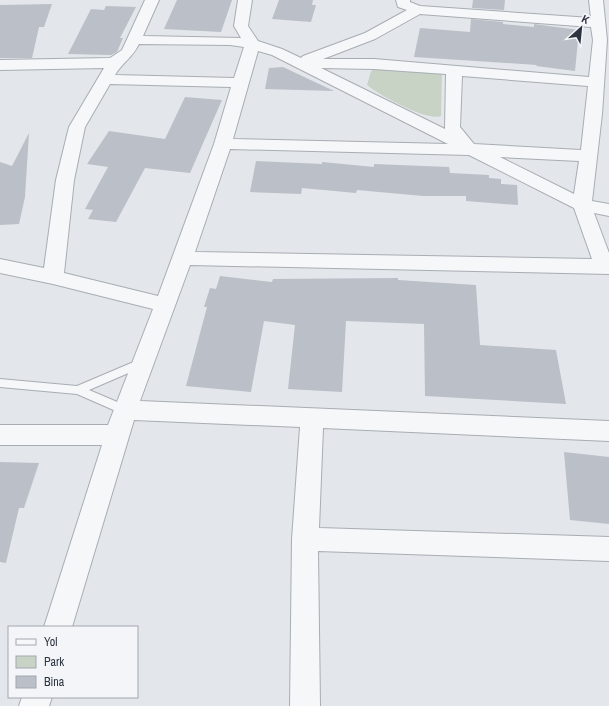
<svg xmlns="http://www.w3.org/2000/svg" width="609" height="706" font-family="'Archivo Narrow',sans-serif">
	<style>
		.green { fill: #c8d3c5 }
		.building { fill: #bbbfc7 }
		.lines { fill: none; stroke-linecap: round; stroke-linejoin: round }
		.lane-casing { stroke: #a8adb4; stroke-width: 2 }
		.street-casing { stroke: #a8adb4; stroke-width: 2 }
		.lane { fill: #f6f7f9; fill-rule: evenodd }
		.street { fill: #f6f7f9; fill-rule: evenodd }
	</style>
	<rect width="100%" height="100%" fill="#e3e6ea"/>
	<path class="green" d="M375 69 442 73 441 116C428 122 379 95 367 85L371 71Z"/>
	<g class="building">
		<path d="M177 0H232L221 32 164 29Z"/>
		<path d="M279 0H313L312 5H316L311 22 272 19Z"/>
		<path d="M473 0H505L504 10 472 8Z"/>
		<path d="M52 4 44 27H39L32 58H0V5Z"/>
		<path d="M106 6 136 7 120 38H123L117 52 111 55 68 54 91 9 104 10Z"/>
		<path d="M471 19 503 22V24L534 27V24L579 30 575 71 536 66 537 65 414 57 420 28 470 32Z"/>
		<path d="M283 67 334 91 265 89 269 68Z"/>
		<path d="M185 97 222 100 190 173 145 168 116 222 88 219 93 210 85 209 108 167 87 164 109 131 165 139Z"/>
		<path d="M29 133 25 197 19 224 0 225V162L12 166Z"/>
		<path d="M256 161 322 164V162L374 167V164L449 167 450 173 489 175V178L501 179V184L517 185 518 205 466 201V196H423L357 190 356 193 302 188 301 194 250 192Z"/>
		<path d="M220 276 272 282 273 279 398 278V280L476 285 480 345 556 350 566 404 425 396 424 324 346 321 342 392 288 389 295 325 264 321 251 392 186 386 207 307H204L210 288 216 289Z"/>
		<path d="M564 452 609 457V524L570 520Z"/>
		<path d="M0 462 39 463 24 508H19L6 563 0 562Z"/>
	</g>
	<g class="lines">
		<g class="lane-casing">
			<path id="lane" d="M143 358 147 359 149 362 147 365 89 390 129 407 131 410 129 413 125 415 77 394 0 387V379L77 386Z"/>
		</g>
		<g class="street-casing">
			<g id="street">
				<path d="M145 0H159L143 36 241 38 234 26 238 0H252L248 26 258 41 282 49 301 58 303 56 365 33 407 10 398 7 396 0H410V2L420 6 591 18 589 0H603L607 40 602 114 592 201 609 204V216L594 213 609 253V274L190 265 140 401 609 421V441L323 428 319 528 609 537V561L318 551 320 706H290L292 539 300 427 134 420 72 627H44L102 445H0V425H108L153 309 53 284 0 273V259L44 268 56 180 69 127 104 68 0 70V60L110 58 122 50ZM420 14 591 27 593 40 589 77 374 59H323L375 39ZM139 44 230 45 244 47 234 78 115 75C122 63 133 57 139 44ZM258 51 272 55 448 144 233 139ZM321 68 374 69 446 74 445 129ZM462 76 588 86 581 150 474 144 460 127ZM110 84 231 87 214 144 158 296 64 273 74 180 85 127ZM230 149 469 155 574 208 592 259 195 252ZM500 157 579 161 574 194Z"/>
				<path d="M22 697H52L49 706H19Z"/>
			</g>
		</g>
		<use href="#lane" class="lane"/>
		<use href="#street" class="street"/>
	</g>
	<rect x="8" y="626" width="130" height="72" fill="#f3f5f8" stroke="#a3a7af"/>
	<rect x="16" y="639" width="20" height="6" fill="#f6f7f9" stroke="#a3a7af"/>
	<text x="44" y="646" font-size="12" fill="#2c3341">Yol</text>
	<rect x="16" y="656" width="20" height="12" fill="#c8d3c5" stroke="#a3a7af"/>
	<text x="44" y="666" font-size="12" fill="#2c3341">Park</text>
	<rect x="16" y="676" width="20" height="12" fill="#bbbfc7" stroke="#a3a7af"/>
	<text x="44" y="686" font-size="12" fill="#2c3341">Bina</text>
	<g transform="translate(581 28) rotate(27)" stroke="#f3f5f8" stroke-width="3" paint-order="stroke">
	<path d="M0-3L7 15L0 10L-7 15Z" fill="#2c3341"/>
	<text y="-6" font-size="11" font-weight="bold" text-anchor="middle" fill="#2c3341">K</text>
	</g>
</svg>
